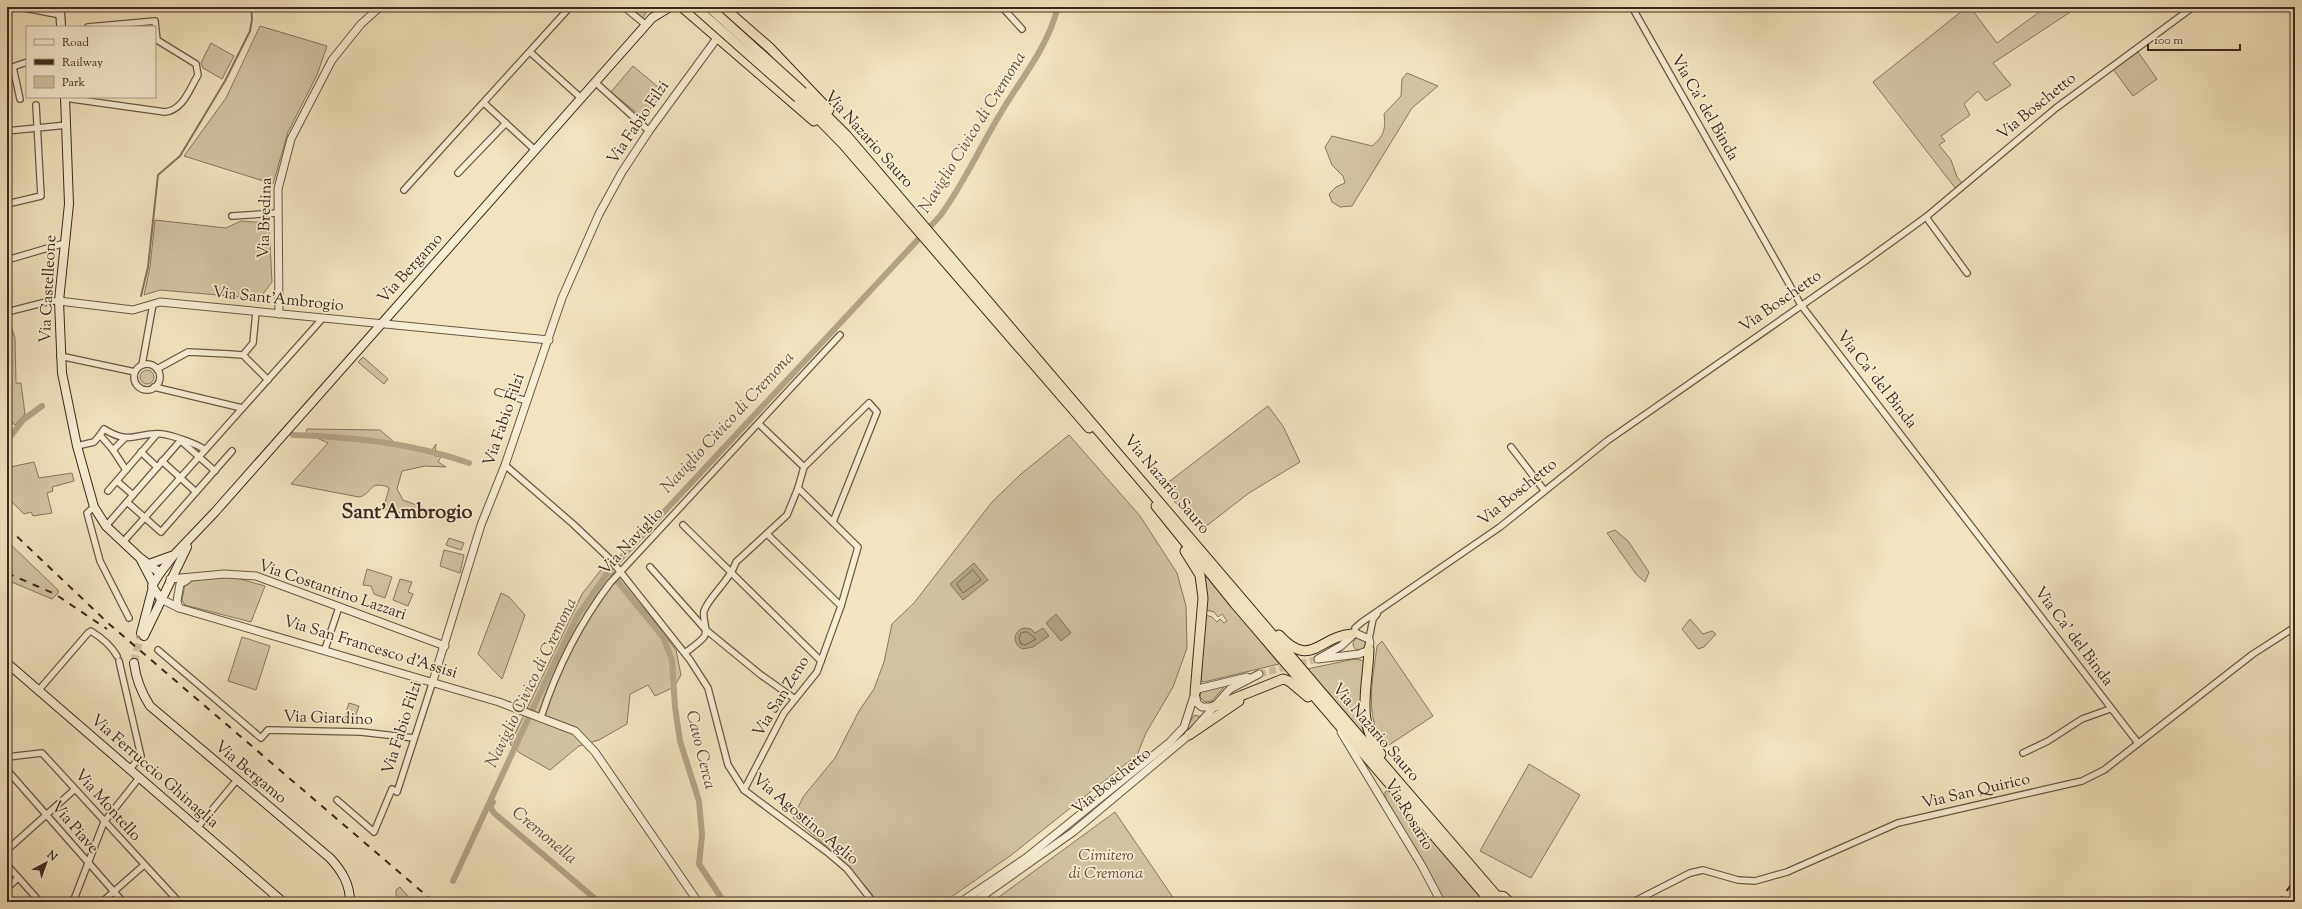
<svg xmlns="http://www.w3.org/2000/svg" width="2302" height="909" font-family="'Sorts Mill Goudy',serif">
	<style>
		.green { fill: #d2c4a3; stroke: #867660 }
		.water { fill: #b3a487; stroke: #83735d }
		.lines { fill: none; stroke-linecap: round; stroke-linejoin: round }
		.shore { stroke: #776652; stroke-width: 1 }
		.stream { stroke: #83735d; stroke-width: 2 }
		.canal { stroke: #b3a487; stroke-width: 6 }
		.tertiary-tunnel { stroke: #cdbf9e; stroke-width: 7; stroke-dasharray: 7 3.5; stroke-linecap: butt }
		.secondary-tunnel { stroke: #cdbf9e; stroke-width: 8; stroke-dasharray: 8 4; stroke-linecap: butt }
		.minor-casing { stroke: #685845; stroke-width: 8 }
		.tertiary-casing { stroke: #685845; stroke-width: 9 }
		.secondary-casing { stroke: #3b291d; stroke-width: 10 }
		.trunk-casing { stroke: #3b291d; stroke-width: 11 }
		.minor { stroke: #f6edd5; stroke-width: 5.5 }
		.tertiary { stroke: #f6edd5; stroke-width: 7 }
		.secondary { stroke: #f6edd5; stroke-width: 8 }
		.trunk { stroke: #f1e4be; stroke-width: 9 }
		.rail { stroke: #3b291d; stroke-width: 2; stroke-dasharray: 7 7; stroke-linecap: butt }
		.trunk-bridge-casing { stroke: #3b291d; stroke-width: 11; stroke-linecap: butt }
		.trunk-bridge { stroke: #f1e4be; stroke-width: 9 }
		.labels { text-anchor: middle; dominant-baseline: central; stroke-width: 3.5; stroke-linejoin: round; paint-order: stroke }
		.street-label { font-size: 16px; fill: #3b291d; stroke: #f6edd5 }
		.park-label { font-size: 16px; font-style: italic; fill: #61503e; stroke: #f6edd5 }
		.water-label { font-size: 17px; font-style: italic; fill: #5f4e3d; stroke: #f6edd5 }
		.district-label { font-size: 20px; font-weight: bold; fill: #3b291d; stroke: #f6edd5 }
	</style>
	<rect width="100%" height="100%" fill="#f1e4be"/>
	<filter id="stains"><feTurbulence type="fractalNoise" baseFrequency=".005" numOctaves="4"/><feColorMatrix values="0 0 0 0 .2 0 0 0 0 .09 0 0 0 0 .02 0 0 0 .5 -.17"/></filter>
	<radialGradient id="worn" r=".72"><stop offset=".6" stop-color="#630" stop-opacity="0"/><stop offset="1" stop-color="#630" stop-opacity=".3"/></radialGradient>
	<g class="green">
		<path d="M630 7H649L643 18Z"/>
		<path d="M1967 7H1970L1997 43 2046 7H2078L1993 63 2011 85 1986 101 1978 91 1964 104 1970 115 1941 136 1945 141 1939 145 1951 160 1957 177 1962 183 1956 189 1873 82Z"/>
		<path d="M260 26 327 46 317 75 288 132 273 184 184 156 226 98Z"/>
		<path d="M211 43 234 56 222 79 203 68 201 63Z"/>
		<path d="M2138 52 2157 79 2133 96 2113 69Z"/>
		<path d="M633 66 664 92 643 118 611 92Z"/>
		<path d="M1407 73 1438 86 1412 108 1352 206 1340 207 1332 202 1329 194 1336 187 1345 183 1343 176 1332 165 1325 147 1332 136 1372 146C1384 137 1386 128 1384 114L1401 96 1402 79Z"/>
		<path d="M155 220 226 228 241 221 269 223 272 282 263 294 252 298 160 290 144 295 150 267Z"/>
		<path d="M7 314 15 338 16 383H21L25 414 15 425 12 422 7 428Z"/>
		<path d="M363 357 388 379 384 384 358 362Z"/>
		<circle cx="147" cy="377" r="7"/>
		<path d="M1268 406 1283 426 1300 462 1249 493 1200 531 1162 487Z"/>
		<path d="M307 429 380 430 394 442 431 451 436 444 435 456 441 457 438 462 446 467 425 466 402 471 397 489 403 500 427 509 425 518 383 509 389 489 388 487C368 480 373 494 359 497L291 484 328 443 306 433Z"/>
		<path d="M1069 435 1140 516 1177 573 1186 606 1187 648 1173 687 1146 733 1137 755 1010 856 944 902H878C854 870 825 844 793 818L803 797 835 758 859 711 874 689 884 662 892 624 914 603 992 502 1021 474Z"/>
		<path d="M34 462 39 478 72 473 74 481 52 487 53 491 47 493 52 513 33 516 31 512 24 514 7 497V463L10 467Z"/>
		<path d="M1615 530 1628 541 1649 572 1645 582 1636 574 1607 533Z"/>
		<path d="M449 538 464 543 461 550 446 545Z"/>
		<path d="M7 541 58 590V593L52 599 7 580Z"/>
		<path d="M444 550 464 555 460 573 440 566Z"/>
		<path d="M604 566 621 577 676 650 681 675 674 687 655 696 648 685 630 694 627 724 599 740 579 746 550 770 520 753 510 744 582 594Z"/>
		<path d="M367 569 392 577 385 598 374 594 371 586 363 585Z"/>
		<path d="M1201 569 1279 664 1204 682 1201 681 1205 615 1212 617 1217 622 1220 619 1224 623 1227 621 1222 614 1218 617 1214 612 1206 610Z"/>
		<path d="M229 576 265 586 251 622 185 605 182 600 185 584 200 578Z"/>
		<path d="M400 579 412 582 408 592 413 594 408 606 393 600Z"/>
		<path d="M501 593 509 597 525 615 502 679 478 654Z"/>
		<path d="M1690 619 1703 634 1712 631 1716 634 1704 647 1698 649 1682 629Z"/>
		<path d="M242 637 270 646 256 690 228 681Z"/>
		<circle cx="1359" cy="644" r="6"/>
		<path d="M1382 641 1433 716 1386 747C1363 718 1373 679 1377 646Z"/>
		<path d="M1355 659 1365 661C1360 693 1358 712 1371 743L1307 669Z"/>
		<path d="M1225 686 1212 701 1205 702 1200 697 1201 691Z"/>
		<path d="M349 703 359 706 353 723 344 719Z"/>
		<path d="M1194 715 1202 717 1190 730 1154 762 1152 759 1187 727Z"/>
		<path d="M1529 764 1580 795 1531 878 1480 851Z"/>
		<path d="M1389 790 1484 902H1444L1385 797V792Z"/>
		<path d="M1115 812 1176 902H992Z"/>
		<path d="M400 887 413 902H403L396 895V890Z"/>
	</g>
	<g class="water">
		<path d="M974 563 988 580 963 600 950 584Z"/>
		<path d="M1056 614 1071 633 1061 641 1046 623Z"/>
		<path d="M1024 628 1031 629 1035 633 1043 628 1049 636 1033 647 1022 649C1012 643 1013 631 1024 628Z"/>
	</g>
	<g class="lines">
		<g class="shore">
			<path d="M973 570 981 580 963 593 957 584Z"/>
			<path d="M1027 632 1036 639 1025 645 1021 644 1019 638 1021 633Z"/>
		</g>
		<path class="stream" d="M141 296 148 267 158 175 180 156 225 81 250 31 252 19 251 7"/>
		<g class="canal">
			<path d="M293 435C353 437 412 443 469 463"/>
			<path d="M7 441 23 420 42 406"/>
			<path d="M609 571 663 637 672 660 675 707 680 741 699 801 702 835 699 864 724 902"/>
			<path d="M493 802 490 807 494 813 599 902"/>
			<path d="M453 881 549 674 578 615 609 571 940 216C963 185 979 149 999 116 1021 78 1046 51 1058 7"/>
		</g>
		<path class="tertiary-tunnel" d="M1259 674 1318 659"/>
		<path class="secondary-tunnel" d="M134 663 141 633"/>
		<g class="minor-casing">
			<g id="minor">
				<path d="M19 7 61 15"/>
				<path d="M624 7 646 25"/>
				<path d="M1002 7 1022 29"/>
				<path d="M1632 7 1801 305 2138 743"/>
				<path d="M530 52 581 98"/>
				<path d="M13 67 20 99"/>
				<path d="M7 69 27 62"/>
				<path d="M595 82 649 131"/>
				<path d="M65 98 165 112C183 110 189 90 198 75L196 64 157 40 155 21 88 27"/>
				<path d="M484 103 535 150"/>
				<path d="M7 131 67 125"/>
				<path d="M458 173 506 123"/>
				<path d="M404 190 570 7"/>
				<path d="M7 204 41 196 36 105"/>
				<path d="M232 216 277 213"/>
				<path d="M1926 217 1967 273"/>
				<path d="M7 260 65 243"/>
				<path d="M7 312 50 301H59"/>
				<path d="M243 355 253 343 256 312"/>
				<path d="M60 356 135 372"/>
				<circle cx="147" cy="377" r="13"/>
				<path d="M142 365 153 304"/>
				<path d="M157 369 188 352 229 354 243 355 268 380"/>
				<path d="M154 387 242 408"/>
				<path d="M498 392 527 401"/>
				<path d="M759 424 804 467"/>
				<path d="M181 441 215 471"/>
				<path d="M77 446 94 442 100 435"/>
				<path d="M1511 447 1544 490"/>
				<path d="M113 450 124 439"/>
				<path d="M141 452 157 467"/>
				<path d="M162 461 196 492"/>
				<path d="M505 465 573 524 611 560 690 660 708 688 728 765 744 790 827 852 847 869 873 902"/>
				<path d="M126 470 113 450 100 435 104 429C131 446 136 432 162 434 171 435 198 444 205 450"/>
				<path d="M117 481 133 495"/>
				<path d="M108 491 157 434"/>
				<path d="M127 502 161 532 232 451"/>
				<path d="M94 507 87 513 100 561 129 618"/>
				<path d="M683 525 821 661"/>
				<path d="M106 526 181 440"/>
				<path d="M767 534 841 606"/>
				<path d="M123 542 322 319"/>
				<path d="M650 567 705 629 761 675 795 699"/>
				<path d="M1355 633V628L1362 622 1500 527 1607 441 1864 262 1926 217 2056 108 2193 7"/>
				<path d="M1369 639 1373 619 1377 614"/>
				<path d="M325 649 339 607"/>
				<path d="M158 650 261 738 268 730 361 732 414 738"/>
				<path d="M685 653C691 648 699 643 704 637 709 631 702 619 704 611 710 595 730 581 736 562L787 515 798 488 804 467 869 403 877 412 833 522"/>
				<path d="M119 661 141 756 129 770"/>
				<path d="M38 691 88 633 91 631C102 638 111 645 117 656"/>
				<path d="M541 717C557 668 579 624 610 583L840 335"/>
				<path d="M2023 753 2048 741 2082 719 2110 709"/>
				<path d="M7 757 42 753 179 902"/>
				<path d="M7 770 123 902"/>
				<path d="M744 790 784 713 817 672 841 606 858 547 798 488"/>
				<path d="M337 800 374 832 392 789 397 792 433 681"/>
				<path d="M197 828 236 781"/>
				<path d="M7 850 74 790"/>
				<path d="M7 865 40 902"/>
				<path d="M7 888 18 878"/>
				<path d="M1495 894 1504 895 1512 902"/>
				<path d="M73 902 104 822 139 778"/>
				<path d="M102 902 144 865"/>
				<path d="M1633 902 1690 873 1703 870 1738 880 1755 881 1787 872 1898 823 2082 781 2104 770 2253 654 2295 627"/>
			</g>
		</g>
		<g class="tertiary-casing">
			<g id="tertiary">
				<path d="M59 301 133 310 160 302 549 340"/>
				<path d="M279 314 278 189 291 139 332 60 361 24 380 7"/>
				<path d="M170 579 224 574 256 576 445 646"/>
				<path d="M161 599 179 608 499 702 575 731 595 752 698 902"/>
				<path d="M179 608 177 601 180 584 187 580"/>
				<path d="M1355 633 1369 639 1370 643 1367 651 1359 654 1318 659 1341 646Z"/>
				<path d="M433 681 481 525 505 465 562 298 599 214 622 172 649 131 720 34"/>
				<path d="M1213 707H1202L1197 703 1195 693 1198 689 1247 677"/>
				<path d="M1341 732 1422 866 1441 902"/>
				<path d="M961 902 1026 858 1170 742 1184 727 1195 693"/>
				<path d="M974 902 1073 832 1189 735 1230 689 1259 674"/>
			</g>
		</g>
		<g class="secondary-casing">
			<g id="secondary">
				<path d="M60 7 61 27"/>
				<path d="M65 97 69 204 59 301 62 373 77 446 94 507 106 526 139 557 160 573"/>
				<path d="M141 560 153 583"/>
				<path d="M149 564 171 556"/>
				<path d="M160 573 174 555 215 512 652 18 670 7"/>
				<path d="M160 573 152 586 161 599"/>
				<path d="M141 633 153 587"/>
				<path d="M144 636 187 547"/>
				<path d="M7 663 283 902"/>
				<path d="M134 663C136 680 141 692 150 706L330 858C342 871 350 884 350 902"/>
			</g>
		</g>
		<g class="trunk-casing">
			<g id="trunk">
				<path d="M682 7 814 121"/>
				<path d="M723 7 770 48 829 110"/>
				<path d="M803 92 847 136C1065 391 1282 648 1502 902"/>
				<path d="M798 98 843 144 1089 428"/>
				<path d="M1156 506 1235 604 1491 902"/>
				<path d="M1185 551 1200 575 1203 598 1195 693"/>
				<path d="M1279 635C1311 670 1319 636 1352 634"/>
				<path d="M1369 649C1368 686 1355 722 1381 754"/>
				<path d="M1213 707 1283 679 1289 681 1308 697"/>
				<path d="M1189 735 1239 701"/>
			</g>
		</g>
		<use href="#minor" class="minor"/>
		<use href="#tertiary" class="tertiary"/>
		<use href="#secondary" class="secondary"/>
		<use href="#trunk" class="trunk"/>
		<g class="rail">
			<path d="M7 527 108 623 434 902"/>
			<path d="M7 573 55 594 107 629"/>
			<path d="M2278 902 2295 880"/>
		</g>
		<g class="trunk-bridge-casing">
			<g id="trunk-bridge">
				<path d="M695 7 798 98"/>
				<path d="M709 7 803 92"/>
			</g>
		</g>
		<use href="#trunk-bridge" class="trunk-bridge"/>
	</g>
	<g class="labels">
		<g class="street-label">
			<text transform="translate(2037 107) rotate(-39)">Via Boschetto</text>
			<text transform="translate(1704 108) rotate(60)">Via Ca' del Binda</text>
			<text transform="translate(639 123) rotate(-56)">Via Fabio Filzi</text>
			<text transform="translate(868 140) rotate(48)">Via Nazario Sauro</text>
			<text transform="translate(266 218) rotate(-88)">Via Bredina</text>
			<text transform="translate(411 269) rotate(-48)">Via Bergamo</text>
			<text transform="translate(49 289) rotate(-87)">Via Castelleone</text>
			<text transform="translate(278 300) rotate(6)">Via Sant'Ambrogio</text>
			<text transform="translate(1781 302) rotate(-35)">Via Boschetto</text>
			<text transform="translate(1876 380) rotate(52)">Via Ca' del Binda</text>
			<text transform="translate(505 420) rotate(-71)">Via Fabio Filzi</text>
			<text transform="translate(1166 485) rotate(50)">Via Nazario Sauro</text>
			<text transform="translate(1518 493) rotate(-39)">Via Boschetto</text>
			<text transform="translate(632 542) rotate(-47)">Via Naviglio</text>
			<text transform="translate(332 591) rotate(19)">Via Costantino Lazzari</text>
			<text transform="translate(2073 637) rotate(53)">Via Ca' del Binda</text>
			<text transform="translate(370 648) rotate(17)">Via San Francesco d'Assisi</text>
			<text transform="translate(782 697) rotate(-58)">Via San Zeno</text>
			<text transform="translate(328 719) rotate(2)">Via Giardino</text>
			<text transform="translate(403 728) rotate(-72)">Via Fabio Filzi</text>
			<text transform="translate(1375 733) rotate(49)">Via Nazario Sauro</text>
			<text transform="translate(154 772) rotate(41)">Via Ferruccio Ghinaglia</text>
			<text transform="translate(250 773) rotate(40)">Via Bergamo</text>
			<text transform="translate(1112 782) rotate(-39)">Via Boschetto</text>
			<text transform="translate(1976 792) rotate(-13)">Via San Quirico</text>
			<text transform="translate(107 806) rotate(48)">Via Montello</text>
			<text transform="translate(1408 815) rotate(59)">Via Rosario</text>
			<text transform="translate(805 820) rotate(40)">Via Agostino Aglio</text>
			<text transform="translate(74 828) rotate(49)">Via Piave</text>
		</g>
		<g class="park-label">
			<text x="1106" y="856">Cimitero<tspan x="1106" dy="18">di Cremona</tspan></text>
		</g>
		<g class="water-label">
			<text transform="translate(973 133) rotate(-58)">Naviglio Civico di Cremona</text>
			<text transform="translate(728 423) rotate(-47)">Naviglio Civico di Cremona</text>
			<text transform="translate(532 683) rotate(-64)">Naviglio Civico di Cremona</text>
			<text transform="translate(700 750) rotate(76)">Cavo Cerca</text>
			<text transform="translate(544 836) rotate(40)">Cremonella</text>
		</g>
		<g class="district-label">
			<text x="407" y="513">Sant'Ambrogio</text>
		</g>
	</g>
	<rect width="2302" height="909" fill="none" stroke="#f1e4be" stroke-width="24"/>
	<rect x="8" y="8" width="2286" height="893" fill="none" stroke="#3b291d" stroke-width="2"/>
	<rect x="12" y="12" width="2278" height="885" fill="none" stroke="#3b291d"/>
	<rect x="26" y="26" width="130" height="72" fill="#f6edd5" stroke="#ab9f8b"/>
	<rect x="34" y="39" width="20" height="6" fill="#f6edd5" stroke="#ab9f8b"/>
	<text x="62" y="46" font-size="12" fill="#3b291d">Road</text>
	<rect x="34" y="59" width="20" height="6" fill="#3b291d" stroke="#ab9f8b"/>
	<text x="62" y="66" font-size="12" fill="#3b291d">Railway</text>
	<rect x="34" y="76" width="20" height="12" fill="#d2c4a3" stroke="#ab9f8b"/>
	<text x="62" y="86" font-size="12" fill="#3b291d">Park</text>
	<g transform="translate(46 863) rotate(41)" stroke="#f6edd5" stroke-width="3" paint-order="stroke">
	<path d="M0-3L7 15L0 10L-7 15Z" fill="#3b291d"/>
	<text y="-6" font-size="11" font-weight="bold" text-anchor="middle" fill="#3b291d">N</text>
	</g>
	<path d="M2148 44v6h92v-6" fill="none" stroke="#3b291d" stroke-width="2"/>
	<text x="2154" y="44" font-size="12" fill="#3b291d" stroke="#f6edd5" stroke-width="3" paint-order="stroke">100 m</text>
	<rect width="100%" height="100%" filter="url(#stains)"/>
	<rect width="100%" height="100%" fill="url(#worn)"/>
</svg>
